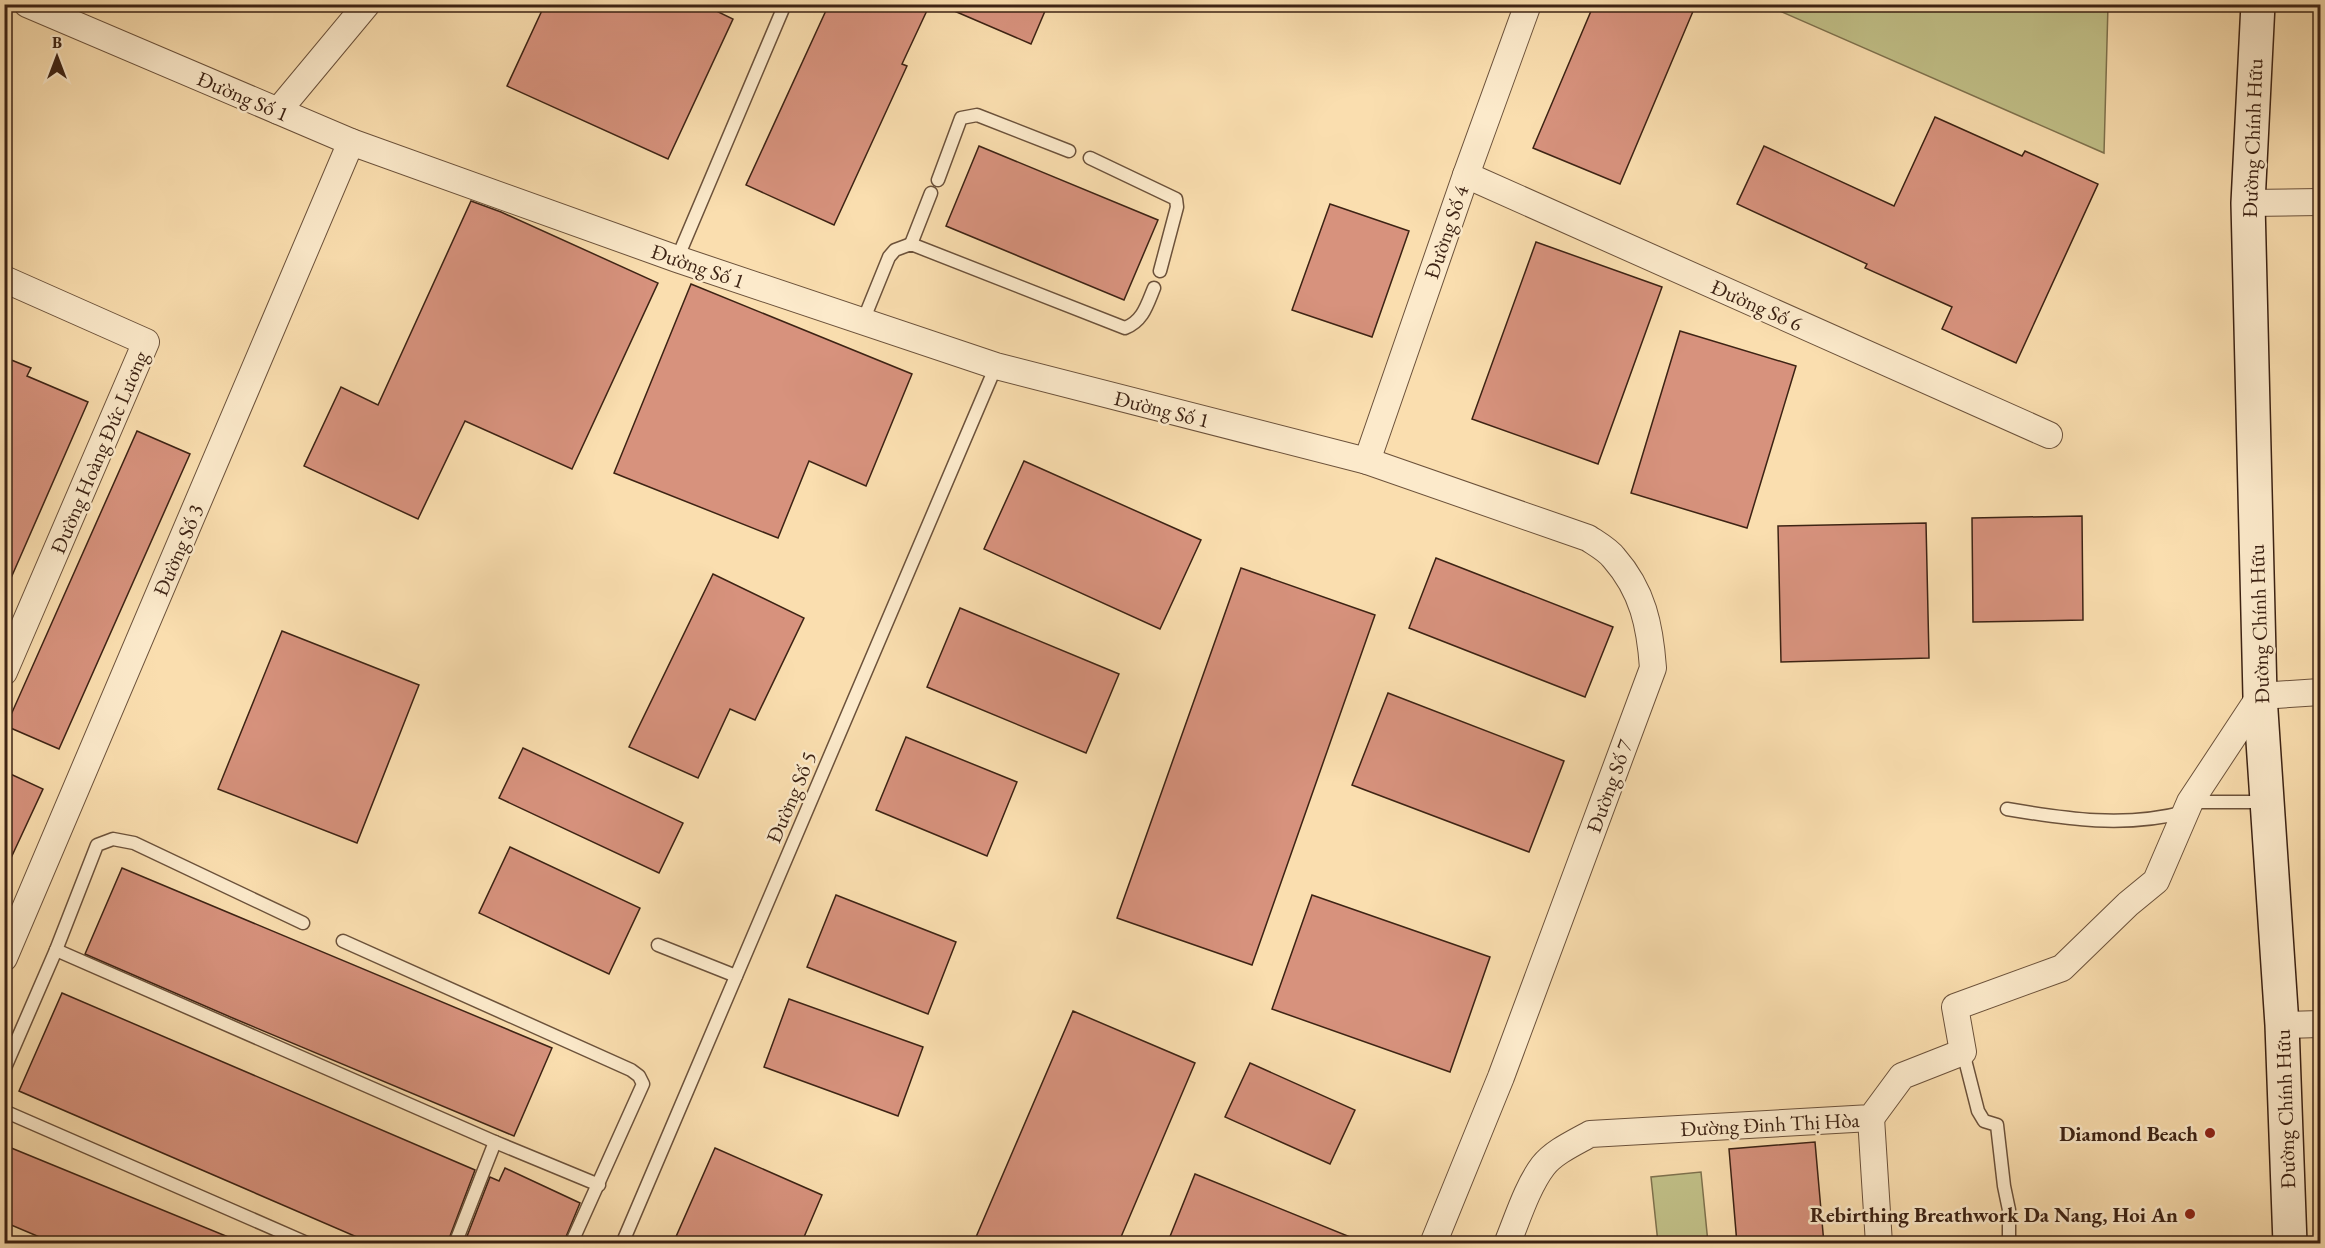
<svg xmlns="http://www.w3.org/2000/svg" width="2325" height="1248" font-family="'EB Garamond',serif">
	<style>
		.green { fill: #c1c088; stroke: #7f724e; stroke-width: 1.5 }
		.building { fill: #d7927d; stroke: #3d2314; stroke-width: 1.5 }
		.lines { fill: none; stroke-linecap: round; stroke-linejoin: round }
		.lane-casing { stroke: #6c523b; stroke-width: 15 }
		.street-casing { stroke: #6c523b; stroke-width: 28 }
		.secondary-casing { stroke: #3d2314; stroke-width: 36 }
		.lane { stroke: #fceacb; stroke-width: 12 }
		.street { stroke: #fceacb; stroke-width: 26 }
		.secondary { stroke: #fceacb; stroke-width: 33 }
		.poi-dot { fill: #8f2418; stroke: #fceacb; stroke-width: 2 }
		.labels { text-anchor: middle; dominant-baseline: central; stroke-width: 5; stroke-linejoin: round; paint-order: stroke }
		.street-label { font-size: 21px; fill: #3d2314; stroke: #fceacb }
		.poi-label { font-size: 21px; font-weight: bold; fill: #3d2314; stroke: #fceacb; text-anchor: end }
	</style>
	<rect width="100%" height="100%" fill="#fadeaf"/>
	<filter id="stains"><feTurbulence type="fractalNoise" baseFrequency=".00333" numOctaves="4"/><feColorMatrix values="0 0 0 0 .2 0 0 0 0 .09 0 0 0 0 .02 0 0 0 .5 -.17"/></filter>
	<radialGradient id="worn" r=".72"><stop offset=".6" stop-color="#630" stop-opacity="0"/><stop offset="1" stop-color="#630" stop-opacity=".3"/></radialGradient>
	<g class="green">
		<path d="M1766 5H2108L2104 153Z"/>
		<path d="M1701 1172 1708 1243H1658L1651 1177Z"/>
	</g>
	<g class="building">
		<path d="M545 4H702L733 19 668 159 507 86Z"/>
		<path d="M829 4H930L902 64 907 66 834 225 746 185Z"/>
		<path d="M938 4H1048L1031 44Z"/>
		<path d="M1594 4H1683L1694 9 1620 184 1533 148Z"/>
		<path d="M1935 117 2022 156 2025 151 2098 184 2016 363 1942 329 1952 307 1865 268 1867 264 1737 204 1764 146 1894 206Z"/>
		<path d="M979 146 1158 220 1124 300 946 226Z"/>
		<path d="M471 201 501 212 658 283 572 469 465 421 418 519 304 466 341 387 378 405Z"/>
		<path d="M1330 204 1409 231 1372 337 1292 310Z"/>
		<path d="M1536 242 1662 287 1598 464 1472 419Z"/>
		<path d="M691 284 912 374 866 486 809 461 778 538 614 473Z"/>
		<path d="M1680 331 1796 366 1747 528 1631 493Z"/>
		<path d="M4 357 31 368 27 376 88 402 4 594Z"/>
		<path d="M137 431 190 454 59 749 6 726Z"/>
		<path d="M1024 461 1201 540 1160 629 984 549Z"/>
		<path d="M2082 516 2083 620 1973 622 1972 518Z"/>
		<path d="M1926 523 1929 658 1781 662 1778 526Z"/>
		<path d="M1436 558 1613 627 1585 697 1409 628Z"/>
		<path d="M1241 568 1375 615 1252 965 1117 918Z"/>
		<path d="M713 574 804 618 755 720 730 709 698 778 629 747Z"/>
		<path d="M960 608 1119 674 1086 753 927 687Z"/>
		<path d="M282 631 419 685 357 843 218 789Z"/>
		<path d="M1388 693 1564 761 1529 852 1352 785Z"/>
		<path d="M906 737 1017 782 987 856 876 810Z"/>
		<path d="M523 748 683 823 659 873 499 798Z"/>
		<path d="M4 771 43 789 4 873Z"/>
		<path d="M510 847 640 908 609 974 479 913Z"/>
		<path d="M122 868 552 1048 514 1136 235 1019 85 954Z"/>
		<path d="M836 895 956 942 928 1014 807 967Z"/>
		<path d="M1312 895 1490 957 1450 1072 1272 1009Z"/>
		<path d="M62 993 475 1170 447 1244H373L19 1091Z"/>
		<path d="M789 999 923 1047 898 1116 764 1067Z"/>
		<path d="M1073 1011 1195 1063 1118 1244H973Z"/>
		<path d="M1250 1063 1355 1110 1330 1164 1225 1117Z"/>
		<path d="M1815 1142 1824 1244H1737L1729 1149Z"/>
		<path d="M4 1145 243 1243V1244H56L4 1222Z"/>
		<path d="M715 1148 822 1195 801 1244H685L675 1239Z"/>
		<path d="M505 1168 580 1203 563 1244H464L490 1177 499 1181Z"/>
		<path d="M1195 1174 1365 1243V1244H1167Z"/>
	</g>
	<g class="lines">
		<g class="lane-casing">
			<g id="lane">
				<path d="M1090 158 1176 199 1177 207 1160 271"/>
				<path d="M938 180 961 118 977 115 1069 151"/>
				<path d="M911 244 931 193"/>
				<path d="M677 259 785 4"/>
				<path d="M863 321 889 257 895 250 911 244 1125 328C1143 321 1147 305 1154 288"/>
				<path d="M2191 802H2267"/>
				<path d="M2007 809C2066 819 2125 828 2185 812"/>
				<path d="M343 941 631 1070 639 1076 643 1084 571 1244"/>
				<path d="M658 945 736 976"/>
				<path d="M56 950 495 1142 599 1185"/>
				<path d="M1963 1052 1978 1111 1984 1121 1997 1125 2004 1186 2009 1210V1244"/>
				<path d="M4 1070 56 950 97 845 113 839 134 843 303 923"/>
				<path d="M4 1111 309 1244"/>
				<path d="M4 1242 7 1244"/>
				<path d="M455 1244 495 1142"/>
				<path d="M622 1244 996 366"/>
			</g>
		</g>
		<g class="street-casing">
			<g id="street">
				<path d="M27 4 351 142 677 259 996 366 1367 461 1588 538C1597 544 1608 550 1614 558 1643 591 1650 626 1653 668L1501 1077 1433 1244"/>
				<path d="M278 111 367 4"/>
				<path d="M1466 175 2049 435"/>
				<path d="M2248 203 2320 202"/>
				<path d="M4 279 146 342 4 672"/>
				<path d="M1367 461 1466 175 1528 4"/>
				<path d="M4 958 351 142"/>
				<path d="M2282 1025 2320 1024"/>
				<path d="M1871 1118 1879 1244"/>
				<path d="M1507 1244C1517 1220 1527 1187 1543 1166 1554 1152 1574 1143 1590 1134L1871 1118 1902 1076 1963 1052 1955 1007 2062 968 2128 904 2156 881 2190 802 2260 696 2320 692"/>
			</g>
		</g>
		<g class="secondary-casing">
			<path id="secondary" d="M2258 4 2248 203 2260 696 2282 1025 2290 1244"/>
		</g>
		<use href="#lane" class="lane"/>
		<use href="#street" class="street"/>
		<use href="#secondary" class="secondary"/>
	</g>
	<g class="poi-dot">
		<circle cx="2210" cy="1133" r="6"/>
		<circle cx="2190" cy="1214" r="6"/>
	</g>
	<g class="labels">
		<g class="street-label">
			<text transform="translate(243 96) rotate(23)">Đường Số 1</text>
			<text transform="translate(2252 138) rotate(-88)">Đường Chính Hữu</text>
			<text transform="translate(1446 232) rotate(-71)">Đường Số 4</text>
			<text transform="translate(698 266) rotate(19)">Đường Số 1</text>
			<text transform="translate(1757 305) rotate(24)">Đường Số 6</text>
			<text transform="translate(1162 409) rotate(14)">Đường Số 1</text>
			<text transform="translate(99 452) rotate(-67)">Đường Hoàng Đức Lương</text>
			<text transform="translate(178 550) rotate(-67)">Đường Số 3</text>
			<text transform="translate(2259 624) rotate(-92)">Đường Chính Hữu</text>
			<text transform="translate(1609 786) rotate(-70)">Đường Số 7</text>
			<text transform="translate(791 797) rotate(-67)">Đường Số 5</text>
			<text transform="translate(2285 1109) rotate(-92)">Đường Chính Hữu</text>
			<text transform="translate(1770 1124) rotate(-3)">Đường Đinh Thị Hòa</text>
		</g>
		<g class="poi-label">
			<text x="2198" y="1133">Diamond Beach</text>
			<text x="2178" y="1214">Rebirthing Breathwork Da Nang, Hoi An</text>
		</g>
	</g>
	<rect width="2325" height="1248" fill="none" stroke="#fadeaf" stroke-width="24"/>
	<rect x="6" y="6" width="2313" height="1236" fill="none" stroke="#3d2314" stroke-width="3"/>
	<rect x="12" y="12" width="2301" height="1224" fill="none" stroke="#3d2314" stroke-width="1.5"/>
	<g transform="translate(57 57)" stroke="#fceacb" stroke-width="4.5" paint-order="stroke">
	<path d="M0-4.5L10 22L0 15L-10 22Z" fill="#3d2314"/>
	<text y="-9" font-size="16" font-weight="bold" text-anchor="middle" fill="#3d2314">B</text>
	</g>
	<rect width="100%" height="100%" filter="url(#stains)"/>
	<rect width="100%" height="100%" fill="url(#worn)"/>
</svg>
